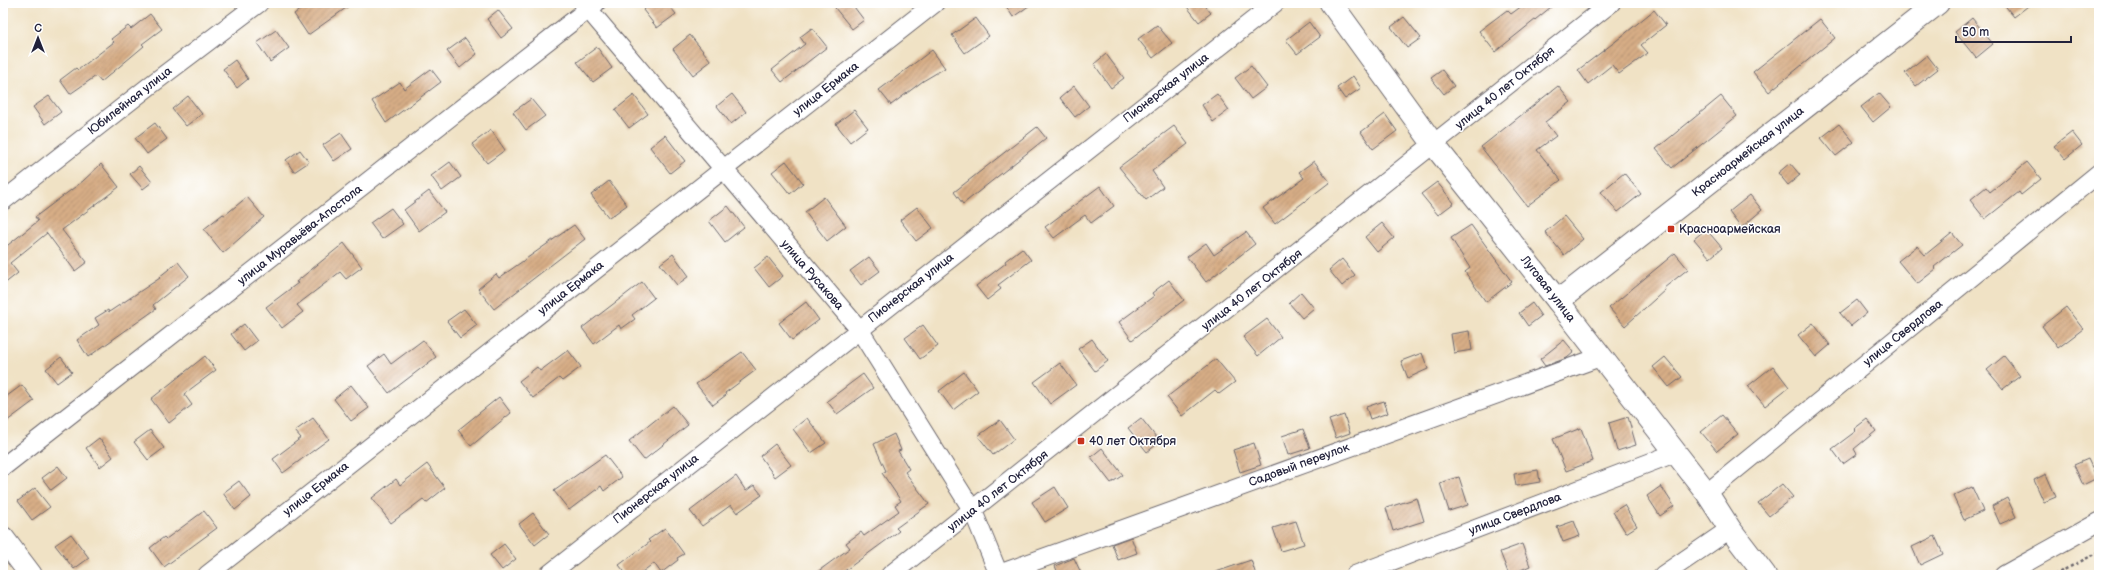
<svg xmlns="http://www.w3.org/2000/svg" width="2102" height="578" font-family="'Balsamiq Sans',sans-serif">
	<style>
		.building { fill: url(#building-hatch) }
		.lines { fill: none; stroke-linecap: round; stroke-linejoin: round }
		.minor-casing { stroke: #6a656b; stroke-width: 20 }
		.tertiary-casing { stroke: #6a656b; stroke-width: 24 }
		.secondary-casing { stroke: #6a656b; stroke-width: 24 }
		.path { stroke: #6a656b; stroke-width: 2.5; stroke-dasharray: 3 3; stroke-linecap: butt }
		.minor { stroke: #fff; stroke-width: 18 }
		.tertiary { stroke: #fff; stroke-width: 22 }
		.secondary { stroke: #fff; stroke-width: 22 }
		.poi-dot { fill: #c8321e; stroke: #fff; stroke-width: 1.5 }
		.labels { text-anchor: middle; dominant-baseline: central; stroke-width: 3; stroke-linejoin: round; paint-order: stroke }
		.street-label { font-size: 12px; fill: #22223b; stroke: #fff }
		.poi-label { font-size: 12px; fill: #22223b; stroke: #fff; text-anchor: start }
	</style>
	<defs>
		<pattern id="building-hatch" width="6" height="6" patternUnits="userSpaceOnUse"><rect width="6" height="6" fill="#d7ad86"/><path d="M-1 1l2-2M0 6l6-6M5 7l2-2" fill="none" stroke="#ae8c6f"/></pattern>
	</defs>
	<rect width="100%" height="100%" fill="#fff"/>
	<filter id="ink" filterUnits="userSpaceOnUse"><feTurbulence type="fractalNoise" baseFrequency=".025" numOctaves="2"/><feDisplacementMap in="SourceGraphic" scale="8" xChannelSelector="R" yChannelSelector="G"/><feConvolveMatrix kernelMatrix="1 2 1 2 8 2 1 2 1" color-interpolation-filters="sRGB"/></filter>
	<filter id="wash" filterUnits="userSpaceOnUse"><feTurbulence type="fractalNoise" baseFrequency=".012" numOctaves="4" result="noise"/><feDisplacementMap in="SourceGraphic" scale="16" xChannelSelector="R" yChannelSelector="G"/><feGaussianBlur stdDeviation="0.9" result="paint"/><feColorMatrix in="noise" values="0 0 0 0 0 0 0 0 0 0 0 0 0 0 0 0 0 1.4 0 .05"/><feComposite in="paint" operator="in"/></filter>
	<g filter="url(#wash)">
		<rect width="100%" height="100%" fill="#f0e2c5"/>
		<g id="blocks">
			<g class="building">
				<path d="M309 3H353L308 35 294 14Z"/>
				<path d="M652 3H667L676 14 657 28 643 10Z"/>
				<path d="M842 3H851L864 20 852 29 835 8Z"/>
				<path d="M1004 3H1033L1013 17Z"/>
				<path d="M1184 3H1203L1211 13 1199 22Z"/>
				<path d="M1526 3H1556L1495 52 1479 31 1507 10 1511 14Z"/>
				<path d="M2003 3H2032L2014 17Z"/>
				<path d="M498 10 513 29 501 38 487 19Z"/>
				<path d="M1654 10 1666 25 1641 45 1648 53 1619 74 1612 65 1588 84 1578 70 1616 41Z"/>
				<path d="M150 14 162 29 142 44 144 46 101 82 96 76 70 94 60 80 76 68 78 70 114 42 111 39 128 26 131 29Z"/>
				<path d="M1404 17 1421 38 1407 48 1391 27Z"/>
				<path d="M976 18 989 36 965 53 952 35Z"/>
				<path d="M1972 18 1993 44 1976 58 1955 32Z"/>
				<path d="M1820 19 1835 38 1769 92 1753 72Z"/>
				<path d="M1309 22 1320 37 1297 54 1286 40Z"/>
				<path d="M1157 25 1172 43 1153 58 1138 39Z"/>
				<path d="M812 28 827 47 782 82 772 70 805 44 800 37Z"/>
				<path d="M276 30 289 48 270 62 257 43Z"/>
				<path d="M690 35 711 61 693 75 673 49Z"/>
				<path d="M465 38 477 54 460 68 447 51Z"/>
				<path d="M597 47 612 68 593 82 577 62Z"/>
				<path d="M932 50 945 68 923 81 891 105 879 90Z"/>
				<path d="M1106 54 1124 78 1111 88 1094 64Z"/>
				<path d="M1927 55 1938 69 1916 86 1905 73Z"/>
				<path d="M235 60 248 79 237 88 223 69Z"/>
				<path d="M1251 66 1267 87 1251 99 1235 78Z"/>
				<path d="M431 69 441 82 386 123 372 101 400 82 404 89Z"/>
				<path d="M1442 70 1454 86 1444 94 1431 78Z"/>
				<path d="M1353 76 1361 88 1345 99 1337 88Z"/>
				<path d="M1074 86 1089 106 1075 117 1060 98Z"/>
				<path d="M1558 86 1571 102 1545 122 1556 136 1537 150 1561 180 1527 206 1481 147Z"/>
				<path d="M1879 93 1891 107 1873 122 1861 107Z"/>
				<path d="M732 94 746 112 731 124 717 106Z"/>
				<path d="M1217 94 1229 110 1213 122 1202 105Z"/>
				<path d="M634 95 648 114 629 128 615 110Z"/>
				<path d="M49 96 61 112 45 124 33 107Z"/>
				<path d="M188 96 202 114 186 126 172 109Z"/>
				<path d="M1721 96 1737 116 1672 168 1656 149Z"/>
				<path d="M531 99 545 116 526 130 513 112Z"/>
				<path d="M854 110 868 128 850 142 836 124Z"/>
				<path d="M1385 114 1397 131 1373 149 1361 132Z"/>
				<path d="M155 123 167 139 147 154 135 138Z"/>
				<path d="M1839 124 1854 142 1836 156 1821 138Z"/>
				<path d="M1174 126 1188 144 1152 171 1163 187 1146 200 1119 167Z"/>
				<path d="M1037 127 1046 138 963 204 954 192Z"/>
				<path d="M491 130 505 150 487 163 472 144Z"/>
				<path d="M2072 132 2082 145 2065 159 2054 146Z"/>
				<path d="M341 133 352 149 334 161 323 145Z"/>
				<path d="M665 135 685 161 670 173 650 147Z"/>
				<path d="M300 150 309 162 294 172 286 160Z"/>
				<path d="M786 161 803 183 790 194 772 172Z"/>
				<path d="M1314 161 1330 182 1275 224 1263 208 1304 178 1299 172Z"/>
				<path d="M450 162 461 177 442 191 431 176Z"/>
				<path d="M2027 162 2041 179 2021 195 2019 192 1985 219 1970 200 1986 187 1990 192Z"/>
				<path d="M1790 163 1800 175 1788 185 1778 173Z"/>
				<path d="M101 164 119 187 62 230 87 262 75 271 47 233 10 263 18 273 3 285V249L38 221 35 217 83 181Z"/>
				<path d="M139 166 152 182 143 189 130 174Z"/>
				<path d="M1624 173 1641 194 1618 212 1601 192Z"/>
				<path d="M609 181 627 205 609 218 591 195Z"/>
				<path d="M1437 182 1454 203 1438 215 1421 194Z"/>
				<path d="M1100 186 1114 206 1091 223 1085 215 1054 238 1045 227Z"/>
				<path d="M429 191 445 212 419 231 404 210Z"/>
				<path d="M1750 195 1762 210 1741 228 1729 212Z"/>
				<path d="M247 197 264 217 223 253 204 229 223 214 225 215Z"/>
				<path d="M824 197 846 226 827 241 805 212Z"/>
				<path d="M728 206 744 227 725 242 709 221Z"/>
				<path d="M917 207 933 228 916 241 900 220Z"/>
				<path d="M391 208 403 224 382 239 370 223Z"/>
				<path d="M1564 216 1583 239 1564 255 1545 232Z"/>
				<path d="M1382 223 1394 238 1377 252 1365 237Z"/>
				<path d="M574 225 585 239 494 309 478 289 496 274 499 278Z"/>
				<path d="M1471 225 1512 282 1486 302 1465 272 1470 268 1451 238Z"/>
				<path d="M1706 229 1722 248 1710 258 1694 239Z"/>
				<path d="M1246 232 1255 244 1206 282 1187 257 1206 243 1214 255Z"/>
				<path d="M1952 233 1962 245 1934 267 1936 269 1917 284 1898 261 1917 246 1925 255Z"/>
				<path d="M344 243 362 267 346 279 340 272 297 305 303 312 282 328 266 307 298 283 296 282Z"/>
				<path d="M1022 248 1031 260 998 285 1001 289 987 300 976 286 1006 263 1005 261Z"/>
				<path d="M1675 253 1688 269 1664 288 1665 290 1625 326 1609 308Z"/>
				<path d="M673 254 689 276 677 285 660 264Z"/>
				<path d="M768 257 783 276 769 287 754 268Z"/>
				<path d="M869 257 880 271 861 285 850 271Z"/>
				<path d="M1342 259 1355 275 1342 286 1329 270Z"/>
				<path d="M178 262 189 276 153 305 156 309 88 357 77 340 99 325 95 318 108 310 109 312 160 278 159 277Z"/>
				<path d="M1169 280 1184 300 1132 340 1119 322 1154 296 1152 293Z"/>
				<path d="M642 282 654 298 632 315 635 319 621 329 619 325 594 344 582 328Z"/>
				<path d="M1301 292 1314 308 1302 318 1289 303Z"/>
				<path d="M1857 300 1867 313 1851 326 1840 313Z"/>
				<path d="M806 302 819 320 792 340 779 323Z"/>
				<path d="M1532 303 1541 316 1528 326 1519 313Z"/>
				<path d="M2066 307 2083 329 2058 348 2042 326Z"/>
				<path d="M464 309 477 325 460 338 447 321Z"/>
				<path d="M1267 319 1281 337 1258 356 1243 337Z"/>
				<path d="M1813 323 1830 345 1816 357 1798 335Z"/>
				<path d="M244 324 257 341 244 351 231 334Z"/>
				<path d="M923 325 938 346 920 359 905 338Z"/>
				<path d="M1469 331 1472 350 1454 353 1451 334Z"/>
				<path d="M1092 339 1108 361 1095 371 1078 349Z"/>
				<path d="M423 340 436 357 389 393 368 366 384 354 391 364Z"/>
				<path d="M1564 340 1574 352 1567 358 1545 366 1540 359Z"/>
				<path d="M568 350 581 367 562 381 559 378 533 398 519 381 537 367 540 371Z"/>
				<path d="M742 352 756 370 725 393 726 395 713 405 696 384Z"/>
				<path d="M1422 353 1428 369 1408 378 1401 361Z"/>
				<path d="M205 356 216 370 184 394 192 405 169 423 151 399Z"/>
				<path d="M2004 356 2020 376 2003 389 1987 370Z"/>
				<path d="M61 357 72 372 57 383 46 369Z"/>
				<path d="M1665 357 1682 377 1669 387 1653 367Z"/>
				<path d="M1216 359 1235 382 1219 394 1215 390 1182 416 1167 397Z"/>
				<path d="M1060 363 1076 385 1050 404 1034 382Z"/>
				<path d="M1773 366 1789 387 1765 406 1748 386Z"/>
				<path d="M964 372 978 391 953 410 939 391Z"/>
				<path d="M863 374 873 388 837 414 827 401Z"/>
				<path d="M22 385 34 401 3 424V399Z"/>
				<path d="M351 385 369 408 351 421 334 399Z"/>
				<path d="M499 397 511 413 471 446 458 430Z"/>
				<path d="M1384 401 1388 413 1370 419 1366 407Z"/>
				<path d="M673 406 688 425 644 460 629 441Z"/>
				<path d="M1344 415 1350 433 1336 438 1329 420Z"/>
				<path d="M1722 415 1738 434 1717 451 1701 432Z"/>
				<path d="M1628 417 1636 445 1617 451 1609 423Z"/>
				<path d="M313 418 329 439 283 473 273 459 301 438 295 431Z"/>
				<path d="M807 418 826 443 811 453 793 429Z"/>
				<path d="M1141 418 1160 442 1147 452 1128 428Z"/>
				<path d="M1867 419 1876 431 1854 449 1857 454 1843 464 1832 449 1856 431 1854 429Z"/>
				<path d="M1000 420 1014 439 993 455 978 436Z"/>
				<path d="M1581 428 1593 461 1566 471 1553 439Z"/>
				<path d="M1303 429 1310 448 1288 455 1282 436Z"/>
				<path d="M150 430 164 448 148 460 134 442Z"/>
				<path d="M894 434 901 450 898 451 909 469 905 472 929 504 896 528 899 531 839 575H813L850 548 846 543 861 532 864 536 899 511 895 505 901 501 882 473 886 471 874 444Z"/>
				<path d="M99 438 113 457 100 467 86 448Z"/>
				<path d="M1254 443 1261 465 1240 472 1233 450Z"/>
				<path d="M775 444 791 465 775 477 760 456Z"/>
				<path d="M1102 448 1123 475 1111 483 1091 457Z"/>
				<path d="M605 455 622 477 604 491 601 486 569 510 554 491Z"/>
				<path d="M2088 459 2097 478 2083 485 2074 465Z"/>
				<path d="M427 464 445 488 426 503 423 499 391 523 372 498 396 479 400 485Z"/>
				<path d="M58 466 67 478 51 490 42 478Z"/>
				<path d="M1538 470 1540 482 1516 486 1514 474Z"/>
				<path d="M2046 474 2056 497 2044 502 2034 480Z"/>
				<path d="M736 476 746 491 754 485 762 495 737 513 731 505 702 526 690 511Z"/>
				<path d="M1459 477 1468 505 1449 511 1440 483Z"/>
				<path d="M239 481 251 497 235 510 223 493Z"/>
				<path d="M1782 484 1793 497 1769 516 1758 503Z"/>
				<path d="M1661 486 1674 506 1660 516 1647 496Z"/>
				<path d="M1055 487 1068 508 1045 522 1032 502Z"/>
				<path d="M1972 487 1983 511 1964 520 1953 496Z"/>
				<path d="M35 488 50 507 32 520 18 501Z"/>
				<path d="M1417 498 1424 521 1393 531 1386 508Z"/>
				<path d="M2007 498 2016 517 2000 524 1992 506Z"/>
				<path d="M1624 505 1637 526 1626 533 1613 512Z"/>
				<path d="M204 511 217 528 164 567 150 548 164 537 166 539Z"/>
				<path d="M533 513 549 534 535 545 519 524Z"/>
				<path d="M1296 521 1304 544 1281 551 1273 528Z"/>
				<path d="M1574 521 1580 536 1563 542 1557 527Z"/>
				<path d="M665 528 684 554 677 558 678 560 661 573 654 563 638 575H627L619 565 650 542 648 540Z"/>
				<path d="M71 534 89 558 74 569 55 545Z"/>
				<path d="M1935 536 1943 554 1920 565 1912 547Z"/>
				<path d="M1131 537 1137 553 1118 560 1112 544Z"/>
				<path d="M504 544 516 559 502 570 490 555Z"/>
				<path d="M1522 544 1530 566 1509 575 1500 552Z"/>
				<path d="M1074 558 1082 575H1059L1055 566Z"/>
				<path d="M1251 560 1256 575H1214L1213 573Z"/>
			</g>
		</g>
	</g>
	<g filter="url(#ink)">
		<use href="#blocks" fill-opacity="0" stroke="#6a656b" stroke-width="1"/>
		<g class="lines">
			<g class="minor-casing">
				<g id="minor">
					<path d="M583 3 859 329 973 511 999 575"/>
					<path d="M3 201 152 84 259 3"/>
					<path d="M3 467 596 3"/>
					<path d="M1707 493 2099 173"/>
					<path d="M999 574 1600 357"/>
					<path d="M207 575 935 3"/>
					<path d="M548 575 1275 3"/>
					<path d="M890 575 1611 3"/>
					<path d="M1355 575 1675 453"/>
					<path d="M1663 575 1730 529"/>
					<path d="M2004 575 2099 522"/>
				</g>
			</g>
			<g class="tertiary-casing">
				<g id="tertiary">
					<path d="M1331 3 1434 145 1558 301"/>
					<path d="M3 538 31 575"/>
				</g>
			</g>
			<g class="secondary-casing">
				<path id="secondary" d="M1765 575 1730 529 1707 493 1558 301 1938 3"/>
			</g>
			<path class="path" d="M2054 575 2099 552"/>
			<use href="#minor" class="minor"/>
			<use href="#tertiary" class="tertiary"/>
			<use href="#secondary" class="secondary"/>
		</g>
	</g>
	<g class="poi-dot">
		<rect x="1667" y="225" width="8" height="8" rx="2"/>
		<rect x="1077" y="437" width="8" height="8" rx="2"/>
	</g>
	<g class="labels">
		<g class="street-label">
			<text transform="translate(1166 88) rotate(-38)">Пионерская улица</text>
			<text transform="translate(1505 88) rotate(-39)">улица 40 лет Октября</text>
			<text transform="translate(826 89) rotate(-38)">улица Ермака</text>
			<text transform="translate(130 101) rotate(-38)">Юбилейная улица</text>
			<text transform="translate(1748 152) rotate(-38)">Красноармейская улица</text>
			<text transform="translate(300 235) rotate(-38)">улица Муравьёва-Апостола</text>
			<text transform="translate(812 275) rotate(49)">улица Русакова</text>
			<text transform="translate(571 288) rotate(-38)">улица Ермака</text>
			<text transform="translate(911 288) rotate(-38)">Пионерская улица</text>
			<text transform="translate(1548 289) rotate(52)">Луговая улица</text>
			<text transform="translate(1252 290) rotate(-38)">улица 40 лет Октября</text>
			<text transform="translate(1903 333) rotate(-39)">улица Свердлова</text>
			<text transform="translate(1299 465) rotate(-20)">Садовый переулок</text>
			<text transform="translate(316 489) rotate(-38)">улица Ермака</text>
			<text transform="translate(656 489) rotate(-38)">Пионерская улица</text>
			<text transform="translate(998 491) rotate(-38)">улица 40 лет Октября</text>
			<text transform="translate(1515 514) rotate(-21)">улица Свердлова</text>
		</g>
		<g class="poi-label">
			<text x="1679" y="229">Красноармейская</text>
			<text x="1089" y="441">40 лет Октября</text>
		</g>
	</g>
	<rect width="2102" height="578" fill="none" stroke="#fff" stroke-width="16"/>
	<g transform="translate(38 38)" stroke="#ffffff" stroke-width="3" paint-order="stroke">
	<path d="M0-3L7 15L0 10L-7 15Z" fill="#22223b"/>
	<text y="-6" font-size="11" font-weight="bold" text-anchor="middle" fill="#22223b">С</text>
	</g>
	<path d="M1956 36v6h115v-6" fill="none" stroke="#22223b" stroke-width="2"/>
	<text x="1962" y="36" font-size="12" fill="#22223b" stroke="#ffffff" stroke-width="3" paint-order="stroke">50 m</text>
</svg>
